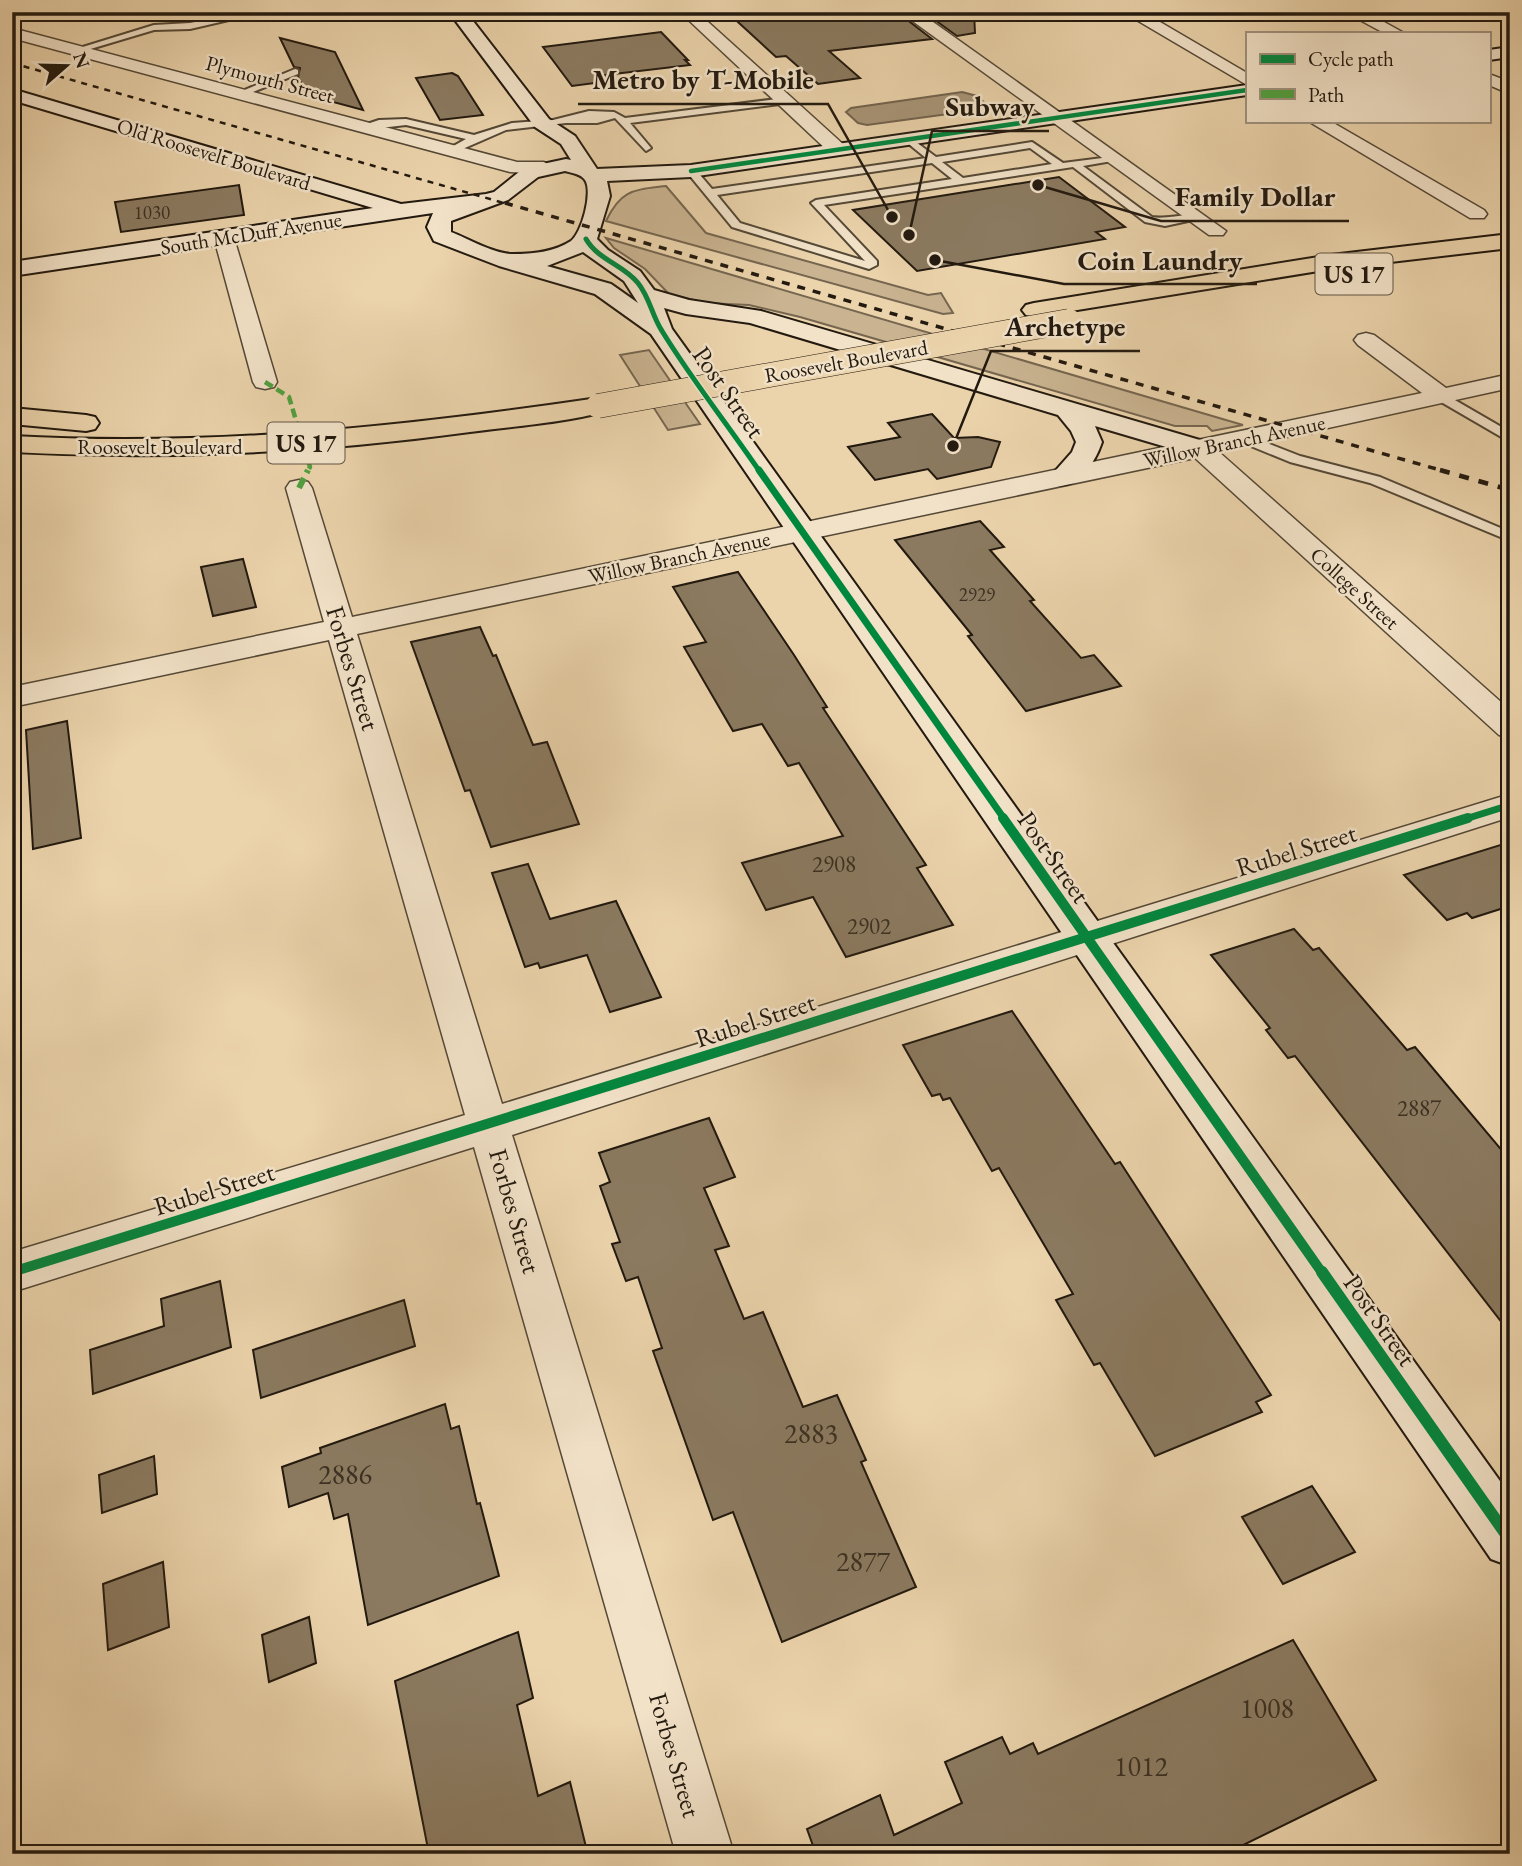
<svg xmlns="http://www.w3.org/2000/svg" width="1522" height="1866" font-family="'EB Garamond',serif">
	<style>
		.green { fill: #c9b390; stroke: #766650; stroke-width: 2 }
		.water { fill: #a79476; stroke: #72634d; stroke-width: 2 }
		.building { fill: #8b7a60; stroke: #22190f; stroke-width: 2 }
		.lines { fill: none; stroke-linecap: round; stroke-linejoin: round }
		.lane-casing { stroke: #544836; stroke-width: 4 }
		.street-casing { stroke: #544836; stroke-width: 3 }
		.secondary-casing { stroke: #22190f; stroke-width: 4 }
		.highway-casing { stroke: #22190f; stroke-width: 4 }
		.lane { fill: #f2e2c8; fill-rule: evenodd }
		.street { fill: #f2e2c8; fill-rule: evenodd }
		.secondary { fill: #f2e2c8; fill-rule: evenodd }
		.highway { fill: #ebd3ab; fill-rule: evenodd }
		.rail-far2 { stroke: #22190f; stroke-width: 2.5; stroke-dasharray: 6 6; stroke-linecap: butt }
		.rail-far1 { stroke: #22190f; stroke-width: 3.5; stroke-dasharray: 8 8; stroke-linecap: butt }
		.rail { stroke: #22190f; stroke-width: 4.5; stroke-dasharray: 10 10; stroke-linecap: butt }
		.highway-bridge-casing { stroke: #22190f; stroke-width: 25; stroke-linecap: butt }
		.highway-bridge { stroke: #ebd3ab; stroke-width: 24 }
		.quiet-far1 { stroke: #50a13f; stroke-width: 4.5; stroke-dasharray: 9 4.5; stroke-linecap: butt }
		.quiet { stroke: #50a13f; stroke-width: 6; stroke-dasharray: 11 6; stroke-linecap: butt }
		.cycleway-far4-casing { stroke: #f2e2c8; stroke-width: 6 }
		.cycleway-far3-casing { stroke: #f2e2c8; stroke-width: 8 }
		.cycleway-far2-casing { stroke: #f2e2c8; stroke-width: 10 }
		.cycleway-far1-casing { stroke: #f2e2c8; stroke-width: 14 }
		.cycleway-casing { stroke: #f2e2c8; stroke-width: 17 }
		.cycleway-far4 { stroke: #00873e; stroke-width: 4.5 }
		.cycleway-far3 { stroke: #00873e; stroke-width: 5 }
		.cycleway-far2 { stroke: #00873e; stroke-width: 7 }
		.cycleway-far1 { stroke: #00873e; stroke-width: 10 }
		.cycleway { stroke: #00873e; stroke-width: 12 }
		.labels { text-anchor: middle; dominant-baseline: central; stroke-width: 5; stroke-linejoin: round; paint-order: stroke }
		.far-number-label { font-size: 19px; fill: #3c3123 }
		.far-street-label { font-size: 21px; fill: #22190f; stroke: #f2e2c8 }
		.number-label { font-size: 23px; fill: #3c3123 }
		.shield { fill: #f2e2c8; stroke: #605546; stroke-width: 2 }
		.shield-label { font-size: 24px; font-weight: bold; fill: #22190f }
		.street-label { font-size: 26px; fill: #22190f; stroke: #f2e2c8 }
		.near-number-label { font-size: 28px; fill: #3c3123 }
		.leader { fill: none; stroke: #22190f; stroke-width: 2.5 }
		.callout-dot { fill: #22190f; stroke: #f2e2c8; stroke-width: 2.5 }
		.callout-label { font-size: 28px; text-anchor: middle; font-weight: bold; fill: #22190f; stroke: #f2e2c8; stroke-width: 5; stroke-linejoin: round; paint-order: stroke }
	</style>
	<rect width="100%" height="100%" fill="#ebd3ab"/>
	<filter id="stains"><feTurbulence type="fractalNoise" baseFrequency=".00286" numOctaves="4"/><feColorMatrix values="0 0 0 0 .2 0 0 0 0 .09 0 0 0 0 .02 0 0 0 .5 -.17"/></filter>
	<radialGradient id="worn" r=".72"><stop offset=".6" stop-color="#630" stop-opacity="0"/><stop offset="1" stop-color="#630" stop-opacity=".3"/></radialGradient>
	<g class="green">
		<path d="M666 186 706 233 928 295 941 293 953 313 943 314 606 221C621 189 634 190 666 186Z"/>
		<path d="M606 238 1243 425 1212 431 1207 426H1175L800 317 749 305 706 303 669 294 645 269 614 248Z"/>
		<path d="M649 350 700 424 668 430 620 355Z"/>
	</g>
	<path class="water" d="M962 92 977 96 988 106 978 110 867 125 858 123 846 112 851 108Z"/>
	<g class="building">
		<path d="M727 12H897L932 39 829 51 860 78 818 84 786 56 776 57Z"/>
		<path d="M924 12H974L975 33 957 36Z"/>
		<path d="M661 32 688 60H685L690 65 605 75 610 81 572 86 543 47Z"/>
		<path d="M280 38 335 52 363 110 307 95 298 77 300 68 294 67Z"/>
		<path d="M452 73 458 76 483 115 440 120 416 78Z"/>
		<path d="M1059 177 1125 227 1096 232 1105 239 917 271 853 210Z"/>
		<path d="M239 185 244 215 121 232 115 202Z"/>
		<path d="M932 414 954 438 978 437 1000 442 991 467 937 479 928 469 875 480 848 447 900 437 888 423Z"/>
		<path d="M980 521 1004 547 990 550 1034 600 1030 601 1081 658 1094 655 1121 686 1026 711 968 636 972 635 895 540Z"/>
		<path d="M243 559 256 607 213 616 201 567Z"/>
		<path d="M738 572 794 655 827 707 823 708 926 865 917 868 953 925 846 957 813 897 766 910 742 863 843 836 799 763 788 766 762 724 733 731 684 647 706 642 673 587Z"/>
		<path d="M480 627 493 656 496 655 533 745 547 742 579 824 491 847 470 790 465 791 411 642Z"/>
		<path d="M67 721 81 838 33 849 26 730Z"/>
		<path d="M1510 842V906L1472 918 1467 913 1447 920 1404 875Z"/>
		<path d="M528 864 550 919 616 901 661 997 610 1012 587 955 540 968 538 963 525 967 492 873Z"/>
		<path d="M1294 929 1313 950 1319 948 1407 1050 1415 1047 1510 1160V1333L1295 1056 1288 1058 1266 1030 1270 1028 1211 955Z"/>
		<path d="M1012 1011 1115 1164 1120 1162 1271 1395 1256 1402 1262 1412 1155 1456 1100 1363 1094 1365 1056 1300 1073 1294 999 1168 992 1171 950 1098 943 1100 940 1094 932 1096 903 1045Z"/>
		<path d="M709 1118 735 1177 704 1188 729 1246 715 1250 744 1319 763 1312 803 1407 837 1395 866 1460 861 1462 916 1587 782 1642 733 1512 713 1520 653 1351 662 1348 638 1277 626 1281 612 1244 620 1242 600 1186 610 1182 599 1153Z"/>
		<path d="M220 1281 231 1347 93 1394 90 1350 164 1326 161 1299Z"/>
		<path d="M404 1300 415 1346 261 1398 253 1350Z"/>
		<path d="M445 1404 451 1429 459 1426 477 1504 480 1503 499 1576 368 1625 348 1514 334 1519 328 1493 289 1507 282 1467 321 1453 320 1448Z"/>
		<path d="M154 1456 157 1494 102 1513 99 1475Z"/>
		<path d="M1312 1486 1355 1552 1283 1584 1242 1517Z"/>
		<path d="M163 1562 169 1627 108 1650 103 1584Z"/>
		<path d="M309 1617 316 1663 269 1682 262 1635Z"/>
		<path d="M518 1632 533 1698 517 1705 538 1796 570 1782 586 1847 571 1854H429L395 1681Z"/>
		<path d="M1293 1640 1376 1780 1225 1854H816L807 1829 880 1795 894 1835 962 1803 945 1762 1002 1737 1010 1754 1033 1743 1038 1754Z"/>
	</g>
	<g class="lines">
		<g class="lane-casing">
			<g id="lane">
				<path d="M246 12H263L190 29 154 30 77 53 73 50 154 25 190 23Z"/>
				<path d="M295 69 298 70V74L243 96 235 94Z"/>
				<path d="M785 98 788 99V103L630 123 651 148 646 151 615 118 597 123H566L506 130 451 154 448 153V149L466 139 406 125 363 130 358 127 379 120 406 119 474 135 512 123 553 120 589 111 614 112 625 118Z"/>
				<path d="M908 136 936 157 1032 142 1063 163 1118 156V160L1083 166 1152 217C1167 220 1191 211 1202 218L1165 226 1145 222 1073 167 824 205 877 261V265L869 269 732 227 686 171 695 169 712 189 926 158 905 141 903 139ZM1030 148 1052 164 963 178 942 162ZM932 163 952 179 816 200 811 203 865 261 740 223 717 195Z"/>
				<path d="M1441 392 1510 432V442L1436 399 1435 396Z"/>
				<path d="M1246 435 1300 456 1380 477 1510 532V541L1370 483 1290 462 1241 442 1239 439Z"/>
			</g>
		</g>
		<g class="street-casing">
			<g id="street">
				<path d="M680 12H697L844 145 846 149 844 153H830Z"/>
				<path d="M900 12H919L1226 231 1223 235H1209Z"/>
				<path d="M1123 12H1143L1247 73V85Z"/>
				<path d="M1345 12H1366L1404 33H1384Z"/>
				<path d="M12 28 517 162H544L554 168 544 174 510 172 12 38Z"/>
				<path d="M1489 74 1510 82V94L1489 85Z"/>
				<path d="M1308 121H1330L1484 210 1487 214 1484 218H1470Z"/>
				<path d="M224 232 231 234 234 238 277 382 274 387 265 389 256 387 253 382 214 238 217 234Z"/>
				<path d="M1366 333 1374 335 1446 388 1510 374V388L1219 452 1510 710V738L1499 735 1195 458 357 634 502 1104 1510 794V817L512 1135 734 1854H676L474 1147 12 1292V1252L465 1115 329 640 12 707V687L324 622 286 488 290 482 299 480 308 482 312 488 352 617 1422 393 1358 345 1354 340 1358 335Z"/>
			</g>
		</g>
		<g class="secondary-casing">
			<g id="secondary">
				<path d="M449 12H466L549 119 575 136 597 169 691 165 1247 85V95L691 177 607 181 610 196 597 239 608 250 640 271 654 290 689 300 761 311 1210 443 1213 449 1210 455 1200 457 1095 426 1102 442C1095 463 1078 490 1053 484L1049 478 1072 452 1076 442 1071 431 1058 415 750 323 686 314 664 308 672 329 1510 1495V1566L1491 1559 651 334 595 294 499 266 434 241 427 227 433 213 12 276V262L373 208 12 100V89L401 204 486 194 494 192 524 168 566 159 571 160 561 144 535 127ZM565 171C572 173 581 174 585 180 593 191 582 233 571 241 554 252 533 254 513 254 494 254 469 239 451 232V221L508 200 538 177ZM583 252 624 281 638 303 611 284 547 266Z"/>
				<path d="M1510 47V57L1489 60V50Z"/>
			</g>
		</g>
		<g class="highway-casing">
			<g id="highway">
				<path d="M1510 234V248L1331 269 1034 317 1026 315 1022 310 1026 305 1034 303 1331 255Z"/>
				<path d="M598 398 607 401 611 406 607 411C563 423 515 426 470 432 318 453 166 460 12 452V436C213 447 400 427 598 398Z"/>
				<path d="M12 408 86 415 95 417 99 423 95 429 86 431 12 424Z"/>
			</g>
		</g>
		<use href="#lane" class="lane"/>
		<use href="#street" class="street"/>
		<use href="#secondary" class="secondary"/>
		<use href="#highway" class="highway"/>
		<path class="rail-far2" d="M12 63 511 205"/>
		<path class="rail-far1" d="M505 203 1447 472"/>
		<path class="rail" d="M1440 470 1510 490"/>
		<g class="highway-bridge-casing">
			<path id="highway-bridge" d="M598 406 1069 321"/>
		</g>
		<use href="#highway-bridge" class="highway-bridge"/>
		<path class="quiet-far1" d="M265 382 289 397 310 467 307 472"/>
		<path class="quiet" d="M299 488 308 470"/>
		<g class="cycleway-far4-casing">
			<path id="cycleway-far4" d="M691 171 1247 90"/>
		</g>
		<g class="cycleway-far3-casing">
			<path id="cycleway-far3" d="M586 239C598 260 624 265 638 283 650 298 652 316 662 331 692 380 728 425 760 472"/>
		</g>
		<g class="cycleway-far2-casing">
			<g id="cycleway-far2">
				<path d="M759 470 1005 820"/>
				<path d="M1462 820 1510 805"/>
			</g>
		</g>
		<g class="cycleway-far1-casing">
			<g id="cycleway-far1">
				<path d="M1003 818 1323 1274"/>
				<path d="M12 1272 1468 818"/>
			</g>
		</g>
		<g class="cycleway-casing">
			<path id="cycleway" d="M1322 1272 1510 1540"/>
		</g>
		<use href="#cycleway-far4" class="cycleway-far4"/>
		<use href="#cycleway-far3" class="cycleway-far3"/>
		<use href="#cycleway-far2" class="cycleway-far2"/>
		<use href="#cycleway-far1" class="cycleway-far1"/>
		<use href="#cycleway" class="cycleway"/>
	</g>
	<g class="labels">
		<g class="far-number-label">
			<text x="152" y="212">1030</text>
			<text x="977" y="594">2929</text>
		</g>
		<g class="far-street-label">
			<text transform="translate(270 79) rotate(15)">Plymouth Street</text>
			<text transform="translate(214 154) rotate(17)">Old Roosevelt Boulevard</text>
			<text transform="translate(251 233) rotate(-9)">South McDuff Avenue</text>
			<text transform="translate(846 361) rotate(-10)">Roosevelt Boulevard</text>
			<text transform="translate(1234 441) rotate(-12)">Willow Branch Avenue</text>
			<text x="160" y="446">Roosevelt Boulevard</text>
			<text transform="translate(679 557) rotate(-12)">Willow Branch Avenue</text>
			<text transform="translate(1355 588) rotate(42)">College Street</text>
		</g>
		<g class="number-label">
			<text x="834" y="864">2908</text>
			<text x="869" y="926">2902</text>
			<text x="1419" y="1108">2887</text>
		</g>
		<g class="shield">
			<rect x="1315.5" y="253.5" width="77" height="41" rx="5"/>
			<rect x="267.5" y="422.5" width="77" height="41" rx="5"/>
		</g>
		<g class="shield-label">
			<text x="1354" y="274">US 17</text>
			<text x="306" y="443">US 17</text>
		</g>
		<g class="street-label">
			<text transform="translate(729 392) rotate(55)">Post Street</text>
			<text transform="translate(353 668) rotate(73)">Forbes Street</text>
			<text transform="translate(1296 850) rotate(-17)">Rubel Street</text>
			<text transform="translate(1054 857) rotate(55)">Post Street</text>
			<text transform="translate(755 1020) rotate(-18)">Rubel Street</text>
			<text transform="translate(214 1189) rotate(-17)">Rubel Street</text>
			<text transform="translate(515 1211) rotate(74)">Forbes Street</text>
			<text transform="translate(1380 1320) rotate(55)">Post Street</text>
			<text transform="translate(675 1755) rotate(74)">Forbes Street</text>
		</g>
		<g class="near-number-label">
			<text x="811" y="1433">2883</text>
			<text x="345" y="1474">2886</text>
			<text x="863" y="1561">2877</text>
			<text x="1267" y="1708">1008</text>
			<text x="1141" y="1766">1012</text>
		</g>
	</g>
	<path class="leader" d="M892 217L828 104H578M909 235L932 131H1049M1038 185L1161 221H1349M935 260L1064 284H1257M953 446L991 351H1140"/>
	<g class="callout-dot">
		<circle cx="892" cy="217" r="7"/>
		<circle cx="909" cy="235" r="7"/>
		<circle cx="1038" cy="185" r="7"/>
		<circle cx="935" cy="260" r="7"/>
		<circle cx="953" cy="446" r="7"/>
	</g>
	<g class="callout-label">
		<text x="703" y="89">Metro by T-Mobile</text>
		<text x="990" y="116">Subway</text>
		<text x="1255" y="206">Family Dollar</text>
		<text x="1160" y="270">Coin Laundry</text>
		<text x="1065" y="336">Archetype</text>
	</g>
	<rect width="1522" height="1866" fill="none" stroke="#ebd3ab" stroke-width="42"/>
	<rect x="14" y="14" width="1494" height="1838" fill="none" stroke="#22190f" stroke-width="3.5"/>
	<rect x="21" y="21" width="1480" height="1824" fill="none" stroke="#22190f" stroke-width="2"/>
	<rect x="1246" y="32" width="245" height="91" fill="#f2e2c8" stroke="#9f927e" stroke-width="2"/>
	<rect x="1260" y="54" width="35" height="10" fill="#00873e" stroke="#9f927e" stroke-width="2"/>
	<text x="1308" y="66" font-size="21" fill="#22190f">Cycle path</text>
	<rect x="1260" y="89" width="35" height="10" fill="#50a13f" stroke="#9f927e" stroke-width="2"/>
	<text x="1308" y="102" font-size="21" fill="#22190f">Path</text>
	<g transform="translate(66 66) rotate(70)" stroke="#f2e2c8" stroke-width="5" paint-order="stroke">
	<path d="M0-5L12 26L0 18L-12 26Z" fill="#22190f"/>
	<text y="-10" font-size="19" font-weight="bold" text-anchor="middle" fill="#22190f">N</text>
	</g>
	<rect width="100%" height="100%" filter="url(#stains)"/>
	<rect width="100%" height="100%" fill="url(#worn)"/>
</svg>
